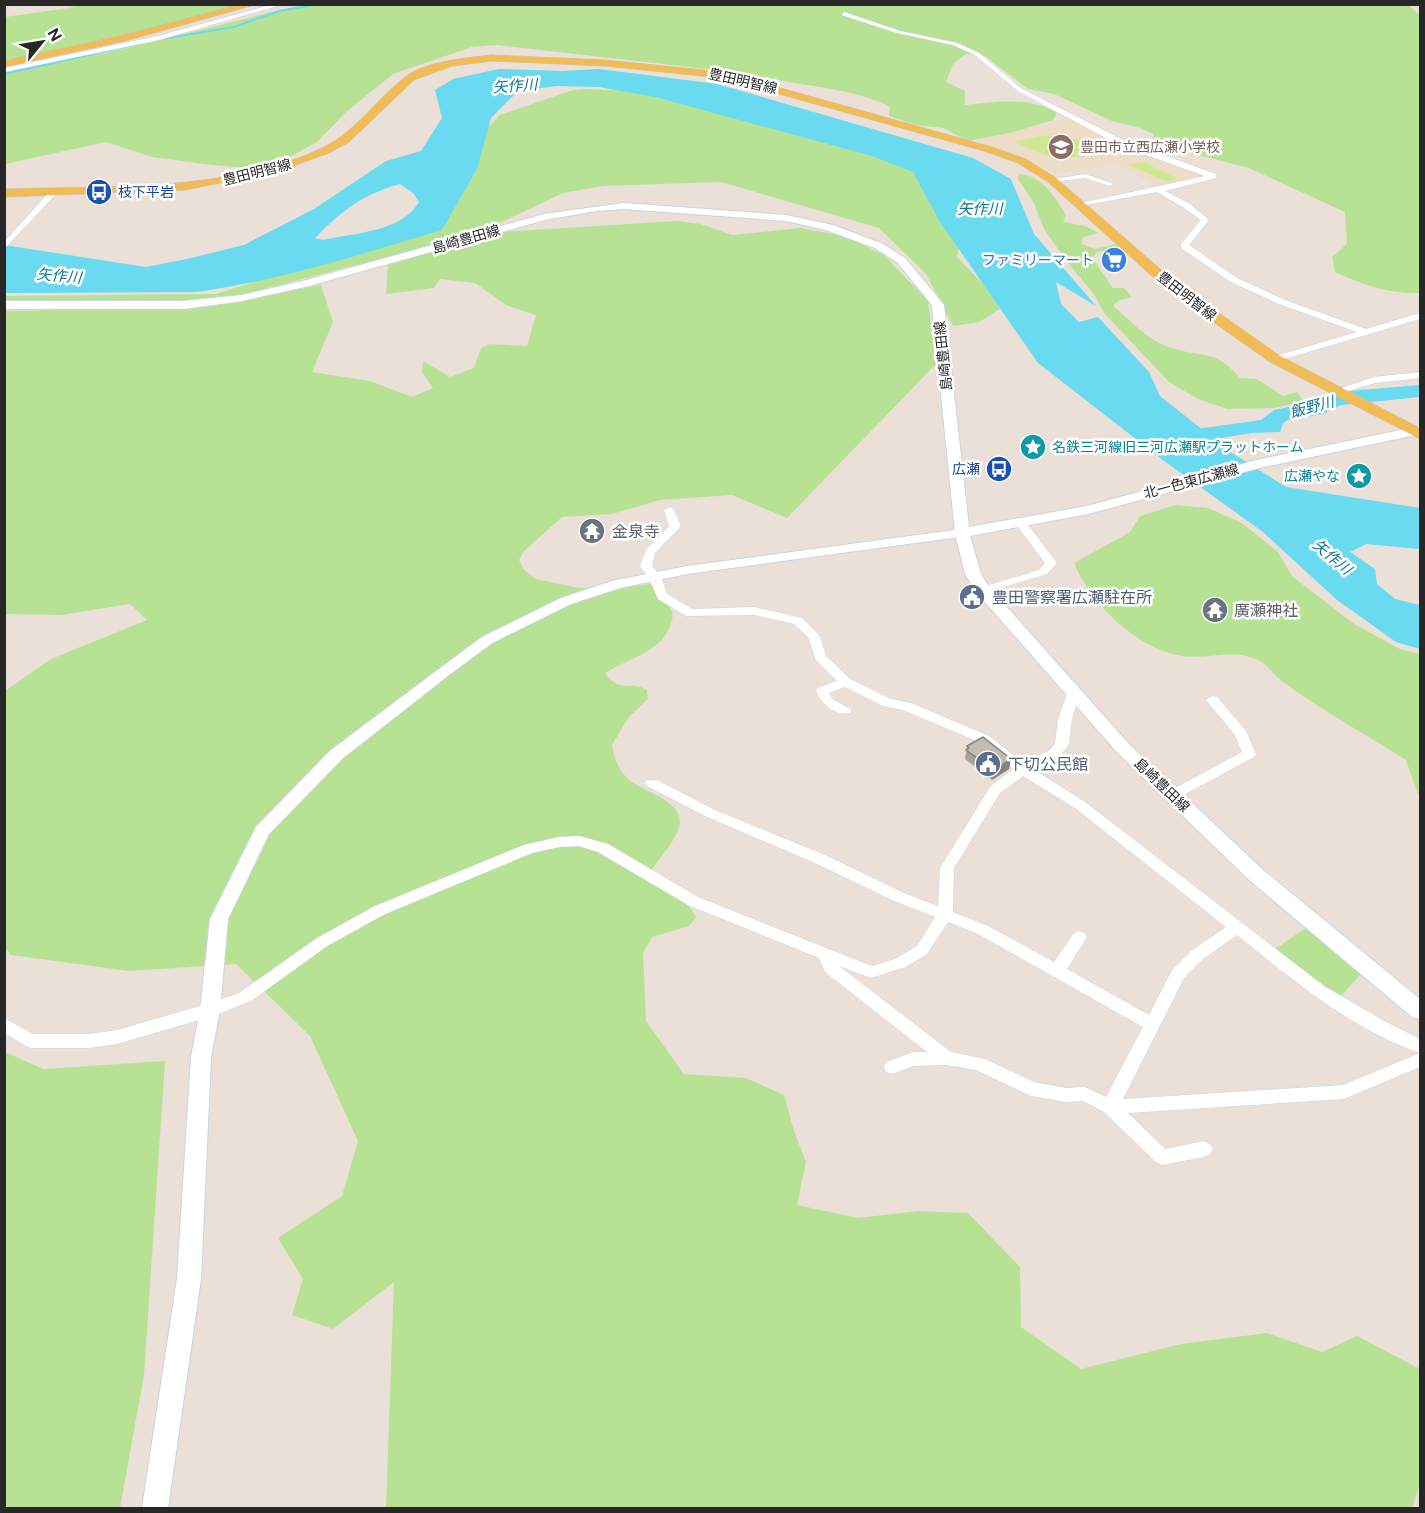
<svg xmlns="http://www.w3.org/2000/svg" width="1425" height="1513" font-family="'DM Sans','Noto Sans JP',sans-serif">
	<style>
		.education { fill: #eddcc6 }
		.green { fill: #b7e293 }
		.pitch { fill: #cdea8e }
		.water { fill: #69daef; fill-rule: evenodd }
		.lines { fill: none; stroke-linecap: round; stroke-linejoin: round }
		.stream { stroke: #69daef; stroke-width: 2 }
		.river { fill: #69daef; fill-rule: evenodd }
		.minor-casing { stroke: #cdd3e1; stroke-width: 1 }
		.tertiary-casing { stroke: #cdd3e1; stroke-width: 2 }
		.secondary-casing { stroke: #cdd3e1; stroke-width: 2 }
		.primary-casing { stroke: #c3c3c3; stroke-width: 1 }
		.minor { fill: #fff; fill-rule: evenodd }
		.tertiary { fill: #fff; fill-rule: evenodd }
		.secondary { fill: #fff; fill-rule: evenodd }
		.primary { fill: #f1bc56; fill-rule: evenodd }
		.wall { fill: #a7a29b }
		.shaded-wall { fill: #88847e }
		.building { fill: #c2bcb4; stroke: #88847e; stroke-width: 1.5 }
		.labels { text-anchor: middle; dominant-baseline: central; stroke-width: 5; stroke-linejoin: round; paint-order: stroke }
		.far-street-label { font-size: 14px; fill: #272727; stroke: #fff }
		.far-education-label { font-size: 14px; fill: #785e54; stroke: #fff; text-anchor: start }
		.far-transit-label { font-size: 14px; fill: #164399; stroke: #fff; text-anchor: start }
		.far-shop-label { font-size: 14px; fill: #366cbe; stroke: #fff; text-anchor: end }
		.far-culture-label { font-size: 14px; fill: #0d838f; stroke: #fff; text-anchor: start }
		.far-water-label { font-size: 15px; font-style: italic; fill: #0c7696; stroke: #fff }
		.worship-label { font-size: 16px; fill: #5b616d; stroke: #fff; text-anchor: start }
		.service-label { font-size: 16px; fill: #4e5e75; stroke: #fff; text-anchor: start }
	</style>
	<rect width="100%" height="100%" fill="#eae0d8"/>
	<path class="education" d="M1069 118 1152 157H1160L1208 175 1159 188 1116 164 1054 174 1025 157 974 142Z"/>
	<g class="green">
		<path d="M1407 4 1420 15V293C1389 294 1363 285 1335 272L1332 257 1347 244 1345 212 1249 168 1153 143 1154 134 1140 128 1112 121 1054 94 1028 89 985 56 966 54 953 64 946 82 965 91V105C996 102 1030 96 1057 113L1053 120 1014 132 968 141 943 128 916 125 889 116 890 107C858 88 790 85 750 74L497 45 472 47 393 74 346 112 317 142 277 164 250 168 212 165 152 157 106 142 5 164V75L14 70 115 51 301 5Z"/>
		<path d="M79 5H241L170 25 5 61V17L69 8Z"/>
		<path d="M585 89 631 91 848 147 930 175 961 238 957 257 987 288 1000 309 979 322 953 326 926 274 879 228 721 182 603 186 563 193 487 229 453 240 217 301 5 303 4 296 216 294 311 264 429 233 479 137 500 115 573 90Z"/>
		<path d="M1019 174C1042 175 1055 197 1066 215L1063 222 1086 226 1098 233 1083 237 1082 244 1095 249 1116 244 1120 247 1097 252 1092 258 1113 288H1124L1132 297 1118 301 1113 306C1131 321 1146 339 1169 347 1202 359 1214 347 1240 378L1257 379 1283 396 1297 392 1302 399 1300 402 1274 408 1227 409 1198 399 1169 382 1105 314 1093 293 1067 262 1044 229 1034 203 1018 179Z"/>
		<path d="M677 221 701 224 732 235 800 228 845 236 884 255 928 301 936 364 787 518 732 495 660 500 612 514 562 517 524 551 519 560 524 570 536 579 579 588 609 590 657 583 673 614C669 651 632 656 605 673 620 694 630 680 647 690L648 699 628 718 612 745C614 758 618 769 628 779 642 792 687 801 679 827 675 842 659 858 651 871L687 903 696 917 689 926 652 937 643 953 646 1021 684 1074 746 1078 784 1095 794 1131 806 1162 797 1205 858 1218 919 1211 968 1213 1020 1267 1021 1327 1081 1369 1181 1344 1267 1333 1322 1352 1357 1336 1420 1369V1484L1412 1508H386L394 1282 333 1329 292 1315 303 1279 278 1238 342 1196 358 1141 310 1036 236 964 129 971 11 955 5 948V691L51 659 147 620 130 604 61 615 5 614V311L207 307 321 285 333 322 312 372 370 381 412 397 433 388 422 372 423 361 450 377 474 368 481 348 490 344 527 346 536 315 506 305 475 283 440 279 434 288 386 294 388 264 499 232Z"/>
		<path d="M1175 505 1208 508 1242 523 1278 552 1292 576 1354 624 1400 649 1420 654V795L1417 792 1406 760C1365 734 1321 710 1282 681 1273 675 1267 664 1258 660 1232 648 1208 660 1181 656 1136 648 1091 604 1074 563L1130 532 1140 516Z"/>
		<path d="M1306 928 1362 973 1339 998 1275 949Z"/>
		<path d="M5 1052 43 1069 165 1061 144 1375 120 1508H5Z"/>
	</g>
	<g class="pitch">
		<path d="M1041 136C1055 135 1064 142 1078 139L1092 150C1065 166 1041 154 1015 142Z"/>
		<path d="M1143 162 1178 179 1166 181 1129 165Z"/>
	</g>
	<path class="water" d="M499 69 563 71 599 69 717 84 973 158 1011 179 1034 234 1096 306 1056 282 1061 304 1079 322 1098 317 1149 372 1160 396 1232 453 1286 487 1420 508V549L1366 544 1350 552 1375 569 1377 584 1395 599 1420 605V649L1396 642 1337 600 1263 532 1164 461 1038 363 940 222 913 172 872 156 655 97 599 87 557 86 518 91 491 118 477 169 442 230C361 254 279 281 196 292L5 293 4 245 146 267 187 259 244 245 314 209 386 161 421 151 442 118 435 90 453 79ZM400 184 413 193 419 202C402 232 354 233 323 240L315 238C343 210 361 195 400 184Z"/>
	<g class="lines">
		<g class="stream">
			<path d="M161 39 234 27 279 11 320 4"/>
			<path d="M4 74 143 43"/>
		</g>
		<path class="river" d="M1420 385V397L1341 405 1323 414 1288 420 1283 423 1280 432 1251 433 1175 446 1167 444 1164 439 1167 434 1175 432 1261 420 1274 410 1309 403 1337 392Z"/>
		<g class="minor-casing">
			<g id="minor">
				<path d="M274 4H284L159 40 4 72V68L158 36Z"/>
				<path d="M844 12 900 31 957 43 979 53 1022 89 1127 142 1216 174V178L1165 191 1190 204 1209 220 1189 245 1237 278 1285 300 1366 329 1420 313V319L1278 361H1272V357L1357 332 1279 304 1231 282 1181 248V244L1201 220 1184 208 1157 192 1080 206 1076 204 1205 176 1121 146 1018 91 975 55 953 45 897 33 842 15Z"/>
				<path d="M1085 174 1114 184 1110 186 1085 178 1052 182 1048 180Z"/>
				<path d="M52 189 59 191 4 249V242Z"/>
				<path d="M1420 372V378L1375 383 1335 395 1330 392 1374 377Z"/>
				<path d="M669 507 674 510 681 526 655 553 652 566 661 577 667 594 692 609 754 607 802 618 820 636 826 656 850 679 891 699 911 703 989 736 1023 763 1050 750 1055 743 1058 719 1068 692 1069 689H1079L1080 692 1072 719 1069 744 1060 756 1033 769 1085 802 1324 986 1386 1022 1420 1039V1053C1352 1030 1292 979 1237 935L1203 959 1184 978 1123 1099 1343 1085 1420 1053V1067L1344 1099 1128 1113 1165 1149 1204 1141 1210 1144 1213 1149 1210 1154 1204 1157 1162 1165 1156 1162 1104 1112 1083 1101 1066 1102 1031 1096 976 1070 947 1065 914 1066 892 1074 886 1072 884 1067 886 1062 914 1052H927L825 972 819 958 688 905 598 852 579 846 559 847 532 853 385 914 327 946 251 1001 216 1015 117 1044 89 1048H30L4 1033V1018L33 1034H89L117 1030 207 1004 239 993 317 938 375 906 524 845 559 837 579 836 608 844 698 897 872 966 895 959 917 946 935 917 894 901 815 863 705 816 647 786 645 783 647 780H657L715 810 825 855 904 893 938 906 940 868 990 787 1013 769 979 742 903 710 883 706 845 687 829 693 832 699 852 710 850 713C834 716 822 704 816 691L817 688 837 681 816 660 808 637 794 624 754 615 686 616 658 599 649 578 640 566 646 550 669 526 664 510ZM1023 776 1075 808 1226 927 1191 951 1172 970 1149 1015 1067 969 1087 937 1084 933 1079 931 1074 933 1054 962 988 926 953 912 954 868 1000 793ZM948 922 978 934 1143 1027 1106 1097 1085 1087 1066 1088 1034 1082 985 1059 951 1052 839 966 871 978 906 967 927 954Z"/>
				<path d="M1021 520 1025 521 1057 563 1047 574 987 592H979L977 590 979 588 1039 570 1045 563 1015 523Z"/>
				<path d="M1212 696 1217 697 1246 731 1256 754 1254 757 1178 798H1168L1166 795 1168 792 1242 752 1235 735 1206 700Z"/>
			</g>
		</g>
		<g class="tertiary-casing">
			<path id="tertiary" d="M962 529 969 533 967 536 687 574 620 588 571 604 492 643 449 675 343 758 269 834 228 919 220 1010 211 1057 201 1279 168 1508H142L177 1279 191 1057 200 1010 210 919 256 827 331 750 439 669 482 637 561 598 612 581 687 566Z"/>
		</g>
		<g class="secondary-casing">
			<path id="secondary" d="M624 203 786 215 833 225 883 244 905 258 944 305 969 527 1087 506 1257 460 1420 426V434L1259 468 1088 514 970 536 981 574 989 587 1128 743 1262 869 1420 999V1019L1412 1017 1248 879 1116 751 977 593 965 574 955 533 932 305 897 262 875 248 826 230 786 221 624 209 596 211 545 220 309 286 242 301 183 309H4V301H183L242 295 303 281 544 214Z"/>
		</g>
		<g class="primary-casing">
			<g id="primary">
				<path d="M242 4H258L125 41 4 67V61L124 35Z"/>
				<path d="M492 55 605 60 723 72 992 147 1026 159 1056 178 1175 282 1280 356 1420 428V439L1270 362 1165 288 1048 182 1018 163 984 151 722 78 605 66 492 61 452 66 414 80 349 142 329 153 279 171 185 190 4 197V189C104 186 231 192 322 148 356 132 376 100 405 77 426 61 466 58 492 55Z"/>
			</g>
		</g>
		<use href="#minor" class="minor"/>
		<use href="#tertiary" class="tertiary"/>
		<use href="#secondary" class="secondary"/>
		<use href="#primary" class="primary"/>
	</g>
	<path class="wall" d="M967 746 1011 759 1009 769 992 780 965 759Z"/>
	<path class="shaded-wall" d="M1011 759 1009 769 992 780 994 770Z"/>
	<path class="building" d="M983 737 1011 759 994 770 966 750 969 748 967 746Z"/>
	<defs>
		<g id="school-disc" transform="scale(1.35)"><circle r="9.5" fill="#8d6e63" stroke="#fff"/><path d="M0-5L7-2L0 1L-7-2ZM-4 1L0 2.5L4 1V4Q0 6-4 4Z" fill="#fff"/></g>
		<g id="bus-disc" transform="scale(1.35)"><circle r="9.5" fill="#1a4fb4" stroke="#fff"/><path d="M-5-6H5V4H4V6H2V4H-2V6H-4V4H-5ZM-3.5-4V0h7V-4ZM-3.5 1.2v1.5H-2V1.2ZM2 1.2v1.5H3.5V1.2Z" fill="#fff"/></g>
		<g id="supermarket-disc" transform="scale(1.35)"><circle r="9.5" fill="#3f7fe0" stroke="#fff"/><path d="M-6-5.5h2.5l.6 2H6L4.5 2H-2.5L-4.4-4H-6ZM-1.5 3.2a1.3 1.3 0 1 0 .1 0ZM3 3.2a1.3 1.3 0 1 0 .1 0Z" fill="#fff"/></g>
		<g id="sight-disc" transform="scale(1.35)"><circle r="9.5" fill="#0f9aa8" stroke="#fff"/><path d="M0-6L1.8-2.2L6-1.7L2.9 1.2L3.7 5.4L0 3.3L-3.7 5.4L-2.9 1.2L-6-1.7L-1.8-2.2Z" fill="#fff"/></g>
		<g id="temple-disc" transform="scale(1.35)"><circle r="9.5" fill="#6b7280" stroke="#fff"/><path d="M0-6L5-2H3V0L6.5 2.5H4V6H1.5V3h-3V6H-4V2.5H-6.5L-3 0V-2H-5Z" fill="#fff"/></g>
		<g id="civic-disc" transform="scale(1.35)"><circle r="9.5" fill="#5c6f8a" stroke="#fff"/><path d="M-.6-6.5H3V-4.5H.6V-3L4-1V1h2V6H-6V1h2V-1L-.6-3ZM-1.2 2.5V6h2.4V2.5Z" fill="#fff"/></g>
	</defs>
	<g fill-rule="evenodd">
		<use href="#school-disc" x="1061" y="147"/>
		<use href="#bus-disc" x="99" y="192"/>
		<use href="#supermarket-disc" x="1114" y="260"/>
		<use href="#sight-disc" x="1033" y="447"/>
		<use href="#bus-disc" x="999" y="469"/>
		<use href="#sight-disc" x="1359" y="476"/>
		<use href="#temple-disc" x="592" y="531"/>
		<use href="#civic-disc" x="972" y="597"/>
		<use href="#temple-disc" x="1215" y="610"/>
		<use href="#civic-disc" x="988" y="764"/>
	</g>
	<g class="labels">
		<g class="far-street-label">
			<text transform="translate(743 81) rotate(13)">豊田明智線</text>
			<text transform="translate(257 172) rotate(-14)">豊田明智線</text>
			<text transform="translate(466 239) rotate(-16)">島崎豊田線</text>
			<text transform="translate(1187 296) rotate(38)">豊田明智線</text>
			<text transform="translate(943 356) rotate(-96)">島崎豊田線</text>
			<text transform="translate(1191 481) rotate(-15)">北一色東広瀬線</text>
			<text transform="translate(1162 785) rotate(44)">島崎豊田線</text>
		</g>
		<g class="far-education-label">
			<text x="1080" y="147">豊田市立西広瀬小学校</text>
		</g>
		<g class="far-transit-label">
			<text x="118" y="192">枝下平岩</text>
			<text x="980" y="469" text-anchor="end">広瀬</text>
		</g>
		<g class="far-shop-label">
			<text x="1094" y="260">ファミリーマート</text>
		</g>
		<g class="far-culture-label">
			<text x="1052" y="447">名鉄三河線旧三河広瀬駅プラットホーム</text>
			<text x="1340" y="476" text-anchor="end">広瀬やな</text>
		</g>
		<g class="far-water-label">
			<text transform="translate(515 86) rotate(-4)">矢作川</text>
			<text x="980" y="209">矢作川</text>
			<text transform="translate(59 276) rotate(5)">矢作川</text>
			<text transform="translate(1312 407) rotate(-15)">飯野川</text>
			<text transform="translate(1332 557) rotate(40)">矢作川</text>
		</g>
		<g class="worship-label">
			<text x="612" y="531">金泉寺</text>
			<text x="1234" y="610">廣瀬神社</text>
		</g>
		<g class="service-label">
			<text x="992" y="597">豊田警察署広瀬駐在所</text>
			<text x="1008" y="764">下切公民館</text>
		</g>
	</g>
	<rect width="1425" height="1513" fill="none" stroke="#272727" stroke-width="12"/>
	<g transform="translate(42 42) rotate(60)" stroke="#ffffff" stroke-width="4.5" paint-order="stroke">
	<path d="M0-4.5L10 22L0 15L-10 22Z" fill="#272727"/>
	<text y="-9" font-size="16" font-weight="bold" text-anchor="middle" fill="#272727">N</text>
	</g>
</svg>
